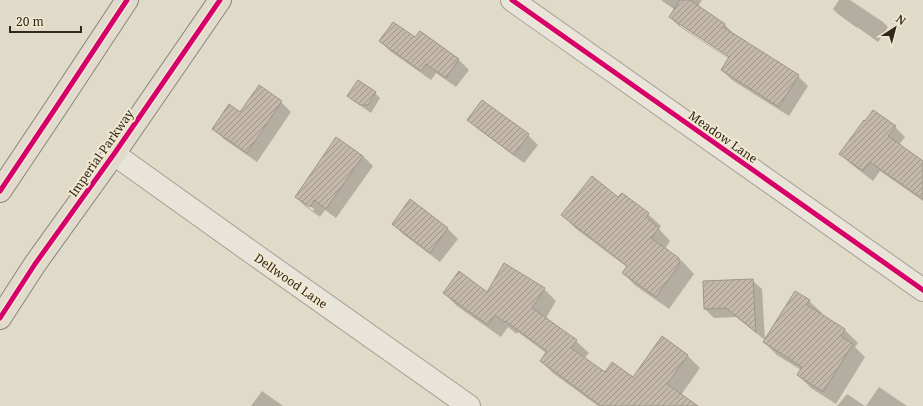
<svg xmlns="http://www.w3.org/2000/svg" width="923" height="406" font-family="'Noto Serif',serif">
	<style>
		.shadow { fill: #0003; fill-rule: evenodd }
		.building { fill: url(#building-hatch); stroke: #9f9689 }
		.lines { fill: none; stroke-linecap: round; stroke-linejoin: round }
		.minor-casing { stroke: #a59f93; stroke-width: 24 }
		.primary-casing { stroke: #8a8479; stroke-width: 24 }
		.minor { stroke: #e8e4da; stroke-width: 22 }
		.primary { stroke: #e0dbcc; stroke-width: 22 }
		.cycleway-casing { stroke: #f1e8cf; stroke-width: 8 }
		.cycleway { stroke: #d6006c; stroke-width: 5 }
		.labels { text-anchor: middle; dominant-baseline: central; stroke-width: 4; stroke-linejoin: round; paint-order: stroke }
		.street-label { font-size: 12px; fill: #31271d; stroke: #f1e8cf }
	</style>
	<defs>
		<pattern id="building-hatch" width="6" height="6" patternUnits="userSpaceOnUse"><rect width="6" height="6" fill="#c3b8aa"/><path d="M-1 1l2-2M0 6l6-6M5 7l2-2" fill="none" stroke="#9f968a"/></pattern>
	</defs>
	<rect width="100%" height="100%" fill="#e0dac9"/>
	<g class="shadow">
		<path d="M661 0H702L698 6 725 25 735 35 798 76 808 86 789 116 732 80 722 70 729 59 680 27 670 17 675 10ZM680 24 734 59 733 61 680 26Z"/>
		<path d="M839 0H850L883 22 888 27 878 42 857 27V28L838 14 833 9Z"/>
		<path d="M421 32 459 60 469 70 456 87 436 73 431 80 390 51 380 41 416 39Z"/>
		<path d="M375 93 380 98 371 113 354 101 349 96Z"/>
		<path d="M281 102 291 112 257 162 224 139 214 129 241 113Z"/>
		<path d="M468 120 528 135 538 145 524 163 478 129Z"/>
		<path d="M895 127 905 137 899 145 923 162V201L880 171 873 181 851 164 841 154Z"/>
		<path d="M336 138 363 156 373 166 336 218 325 210 320 217 306 207 296 197ZM306 203 314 209 313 211 306 206Z"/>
		<path d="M619 199 648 214 661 226 659 229 670 241 665 249 682 261 694 274 669 309 636 286 623 273 627 267 575 228 563 215Z"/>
		<path d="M411 201 448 229 458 239 440 262 403 234 393 224Z"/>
		<path d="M752 280 762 289 765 340 736 317 714 318 705 309Z"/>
		<path d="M544 289 556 301 546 318 576 341 589 353 584 359 605 374 633 378 662 337 688 356 700 368 681 395 693 406H598L553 373 541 361 546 353 518 332 517 334 508 327 501 337 457 306 444 293H488Z"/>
		<path d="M809 301 822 313 821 315 845 330 858 343 855 347 865 357 836 404 811 388 798 375 801 370 777 355 764 342Z"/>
		<path d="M879 387 907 406H866Z"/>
		<path d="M262 391 283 406H251Z"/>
		<path d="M847 394 865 406H837Z"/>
	</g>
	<g class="building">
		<path d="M680 0H690L725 24 723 27 799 75 779 107 721 70 729 57 669 17Z"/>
		<path d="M393 22 415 37 420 31 459 59 446 78 426 64 421 71 379 41Z"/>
		<path d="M358 80 376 92 368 105H360L347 96Z"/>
		<path d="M259 85 282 101 247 153 212 129 229 104 240 112Z"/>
		<path d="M482 100 529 134 514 155 467 120Z"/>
		<path d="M873 110 896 126 888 136 923 161V199L870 162 863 171 839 154 864 120 865 121Z"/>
		<path d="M336 137 363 156 326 209 314 200 310 207 295 197Z"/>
		<path d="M592 176 618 197 622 193 649 213 646 217 659 228 651 238 679 258V265L656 297 622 273 627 266 561 215Z"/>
		<path d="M410 199 448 228 430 253 392 224Z"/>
		<path d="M504 263 545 288 532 308 577 340 571 348 605 372 612 362 633 377 662 336 688 355 667 384 698 406H601L540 361 547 351 505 321 504 322 495 315 488 325 443 293 459 271 487 292Z"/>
		<path d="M753 279 756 332 726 308 704 309 703 281Z"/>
		<path d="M795 291 810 300 807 305 845 329 841 336 853 344 823 392 797 375 802 367 763 342Z"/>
	</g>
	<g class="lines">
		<g class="minor-casing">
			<g id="minor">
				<path d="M512 0 923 290"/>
				<path d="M114 154 251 252 469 406"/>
			</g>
		</g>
		<g class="primary-casing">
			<g id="primary">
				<path d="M0 191 55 109 127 0"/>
				<path d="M0 318 35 264 114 154 220 0"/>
			</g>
		</g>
		<use href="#minor" class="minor"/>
		<use href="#primary" class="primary"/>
		<g class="cycleway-casing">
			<g id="cycleway">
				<path d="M512 0 923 290"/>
				<path d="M0 191 55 109 127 0"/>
				<path d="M0 318 35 264 114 154 220 0"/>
			</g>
		</g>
		<use href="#cycleway" class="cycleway"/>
	</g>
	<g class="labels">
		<g class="street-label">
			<text transform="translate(723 137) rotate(35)">Meadow Lane</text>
			<text transform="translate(101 153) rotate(-55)">Imperial Parkway</text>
			<text transform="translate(291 281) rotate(35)">Dellwood Lane</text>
		</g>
	</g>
	<g transform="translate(895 28) rotate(36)" stroke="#f1e8cf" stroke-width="3" paint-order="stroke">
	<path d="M0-3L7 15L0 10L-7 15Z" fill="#31271d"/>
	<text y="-6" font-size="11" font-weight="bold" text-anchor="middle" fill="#31271d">N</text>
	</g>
	<path d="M10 26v6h71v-6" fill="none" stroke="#31271d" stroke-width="2"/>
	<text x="16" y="26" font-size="12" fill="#31271d" stroke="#f1e8cf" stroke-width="3" paint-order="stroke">20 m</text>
</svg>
